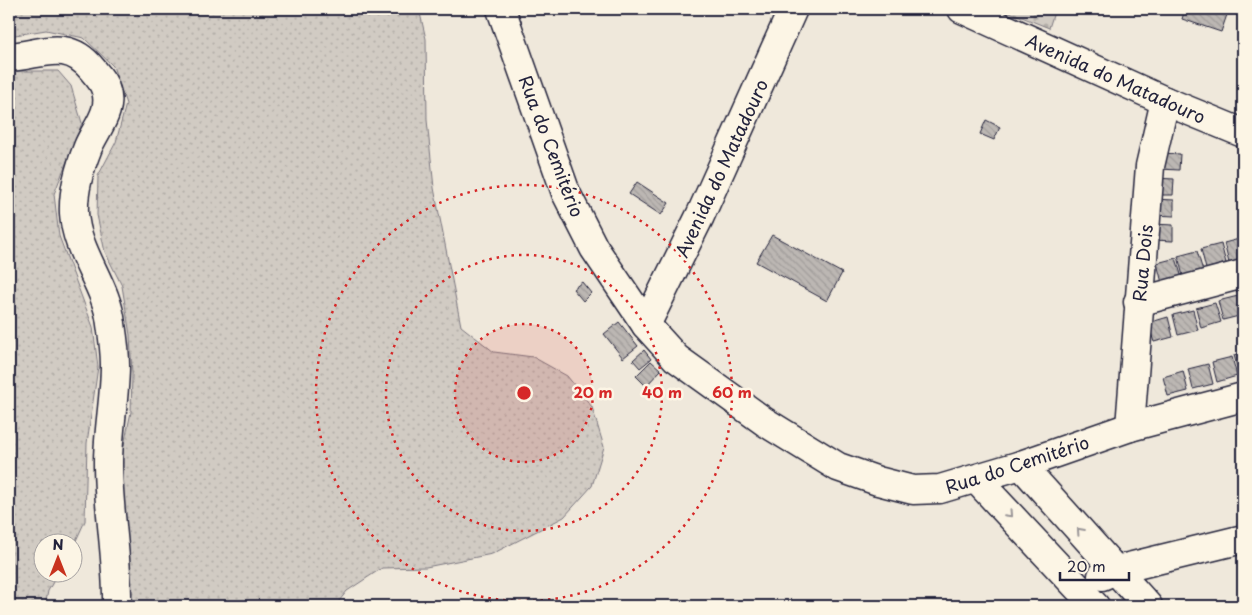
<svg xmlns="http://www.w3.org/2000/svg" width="1252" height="615" font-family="'Playpen Sans',sans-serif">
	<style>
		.grass { fill: url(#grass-dots); stroke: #7a767f }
		.cemetery { fill: url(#cemetery-stones); stroke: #7a767f }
		.building { fill: url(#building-back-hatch); stroke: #22223b }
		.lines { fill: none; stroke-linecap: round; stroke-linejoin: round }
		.street-casing { stroke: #22223b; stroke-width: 31 }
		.street { stroke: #fcf5e5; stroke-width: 28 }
		.oneway { stroke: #9a9698 }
		.ring { fill: none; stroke: #d62828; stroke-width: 2.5; stroke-dasharray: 2.5 5 }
		.labels { text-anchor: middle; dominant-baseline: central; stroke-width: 5; stroke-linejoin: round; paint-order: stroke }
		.street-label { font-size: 18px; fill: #22223b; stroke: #fcf5e5 }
		.centre { fill: #d62828; stroke: #fcf5e5; stroke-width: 2.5 }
		.ring-label { font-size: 15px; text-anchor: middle; font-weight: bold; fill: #d62828; stroke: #fcf5e5; stroke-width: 5; stroke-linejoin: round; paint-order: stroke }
	</style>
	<defs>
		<pattern id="grass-dots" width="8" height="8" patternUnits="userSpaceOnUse" patternTransform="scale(1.25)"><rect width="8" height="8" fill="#d1cbc3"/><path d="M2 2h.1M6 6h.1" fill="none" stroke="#b3aea8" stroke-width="1.8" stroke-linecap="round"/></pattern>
		<pattern id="cemetery-stones" width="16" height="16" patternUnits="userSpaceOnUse" patternTransform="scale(1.25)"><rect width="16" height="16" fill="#d1cbc3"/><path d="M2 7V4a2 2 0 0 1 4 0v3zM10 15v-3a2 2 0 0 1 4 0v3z" fill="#b3aea8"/></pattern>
		<pattern id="building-back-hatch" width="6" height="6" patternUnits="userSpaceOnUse" patternTransform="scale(1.25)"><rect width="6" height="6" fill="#bcb7b3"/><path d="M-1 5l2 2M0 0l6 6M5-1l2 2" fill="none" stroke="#a19d9b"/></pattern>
	</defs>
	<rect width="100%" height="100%" fill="#efe8db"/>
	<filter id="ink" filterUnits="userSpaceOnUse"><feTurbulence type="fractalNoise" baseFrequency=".02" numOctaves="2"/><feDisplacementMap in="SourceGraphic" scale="10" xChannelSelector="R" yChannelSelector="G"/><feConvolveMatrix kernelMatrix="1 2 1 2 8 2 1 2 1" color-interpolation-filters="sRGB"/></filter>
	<g filter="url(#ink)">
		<g class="grass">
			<path d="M9 9H419L426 39 427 120 434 188 461 326 494 352 533 357 567 376 592 407 604 447 592 486 564 517 492 554 426 567 382 568 347 591 335 606H125L120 488 123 450 131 412 132 374 130 335 122 286 105 252 97 215 98 176 116 142 126 104 113 66 84 38 46 30 9 36Z"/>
			<path d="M9 71H58L71 86 82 123 54 194 59 236 93 327 98 367 87 443 85 521 73 547 72 542H42V572L58 573 48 591 45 606H9Z"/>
		</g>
		<path class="cemetery" d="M1002 9H1055L1049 28Z"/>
		<g class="building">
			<path d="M1185 9H1229L1221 32 1182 19Z"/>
			<path d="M986 120 1000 127 994 140 980 134Z"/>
			<path d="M1160 153 1180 154 1179 170 1159 169Z"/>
			<path d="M1154 178 1174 179 1173 195H1154Z"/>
			<path d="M637 182 669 203 661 215 629 194Z"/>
			<path d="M1154 199 1174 200V216L1154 215Z"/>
			<path d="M1153 224 1173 225V241L1153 240Z"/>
			<path d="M772 235 842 273 827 301 756 262Z"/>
			<path d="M1243 238V259L1229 263 1224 243Z"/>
			<path d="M1221 244 1226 263 1206 269 1201 249Z"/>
			<path d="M1197 251 1203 271 1183 276 1178 256Z"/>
			<path d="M1176 258 1182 278 1162 283 1157 263Z"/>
			<path d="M582 282 591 293 583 301 573 289Z"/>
			<path d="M1238 296 1243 315 1223 320 1218 301Z"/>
			<path d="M1215 303 1221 322 1201 328 1196 308Z"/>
			<path d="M1193 310 1198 330 1178 335 1173 315Z"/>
			<path d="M1168 317 1173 337 1154 342 1148 323Z"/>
			<path d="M619 322 638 346 623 358 604 334Z"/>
			<path d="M644 350 651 359 640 368 633 360Z"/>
			<path d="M1243 352V373L1239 374 1234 355Z"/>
			<path d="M1232 357 1237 376 1217 382 1212 362Z"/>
			<path d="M651 361 661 370 646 386 636 376Z"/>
			<path d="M1208 364 1213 384 1193 389 1188 369Z"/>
			<path d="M1183 371 1188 391 1168 396 1163 377Z"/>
		</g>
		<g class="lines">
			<g class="street-casing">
				<g id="street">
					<path d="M501 9 566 193 594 248 646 325 676 358 765 422 838 467 878 481 913 490 940 489 1021 465 1130 427 1243 397"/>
					<path d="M962 9 1165 101 1243 133"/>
					<path d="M9 57C42 55 67 38 92 69 97 75 103 81 105 88 114 110 96 128 88 147 80 167 73 192 74 213 76 253 107 285 111 324 113 337 115 352 115 365 115 398 108 431 108 463 108 511 118 558 117 606"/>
					<path d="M1138 302 1243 274"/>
					<path d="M646 325 700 216 793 9"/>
					<path d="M1130 427 1150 166 1165 101"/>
					<path d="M1021 465 1148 606"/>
					<path d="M976 479 1095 606"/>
					<path d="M1102 576 1116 570 1243 539"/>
				</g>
			</g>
			<use href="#street" class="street"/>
		</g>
		<defs><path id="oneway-chevron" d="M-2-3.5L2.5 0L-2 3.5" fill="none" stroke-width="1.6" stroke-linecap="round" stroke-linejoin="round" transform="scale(1.25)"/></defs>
		<g class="oneway">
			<use href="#oneway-chevron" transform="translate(1009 514) rotate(47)"/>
			<use href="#oneway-chevron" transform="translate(1080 531) rotate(-132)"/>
		</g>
	</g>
	<circle cx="524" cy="393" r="69" fill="#d62828" fill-opacity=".12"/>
	<g class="ring">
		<circle cx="524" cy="393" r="69"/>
		<circle cx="524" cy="393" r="138"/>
		<circle cx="524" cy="393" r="208"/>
	</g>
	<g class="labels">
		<g class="street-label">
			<text transform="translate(1116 78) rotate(24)">Avenida do Matadouro</text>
			<text transform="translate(552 146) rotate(69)">Rua do Cemitério</text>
			<text transform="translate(721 168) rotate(-65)">Avenida do Matadouro</text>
			<text transform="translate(1142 263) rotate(-85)">Rua Dois</text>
			<text transform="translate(1017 464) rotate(-18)">Rua do Cemitério</text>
		</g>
	</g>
	<circle cx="524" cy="393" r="8" class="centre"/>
	<g class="ring-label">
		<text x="593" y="398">20 m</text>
		<text x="662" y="398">40 m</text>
		<text x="732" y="398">60 m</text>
	</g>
	<rect width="1252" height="615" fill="none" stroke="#fcf5e5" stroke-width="30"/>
	<rect x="15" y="15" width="1222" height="585" fill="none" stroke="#22223b" stroke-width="2" filter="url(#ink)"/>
	<g transform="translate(58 558)"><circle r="24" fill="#fcf5e5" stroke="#a5a1a1"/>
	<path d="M0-4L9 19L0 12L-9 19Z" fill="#c8321e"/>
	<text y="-8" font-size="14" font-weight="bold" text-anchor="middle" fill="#22223b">N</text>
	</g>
	<path d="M1060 572v8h69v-8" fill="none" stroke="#22223b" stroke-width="2.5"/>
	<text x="1067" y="572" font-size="15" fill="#22223b" stroke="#fcf5e5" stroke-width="4" paint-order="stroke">20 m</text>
</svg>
